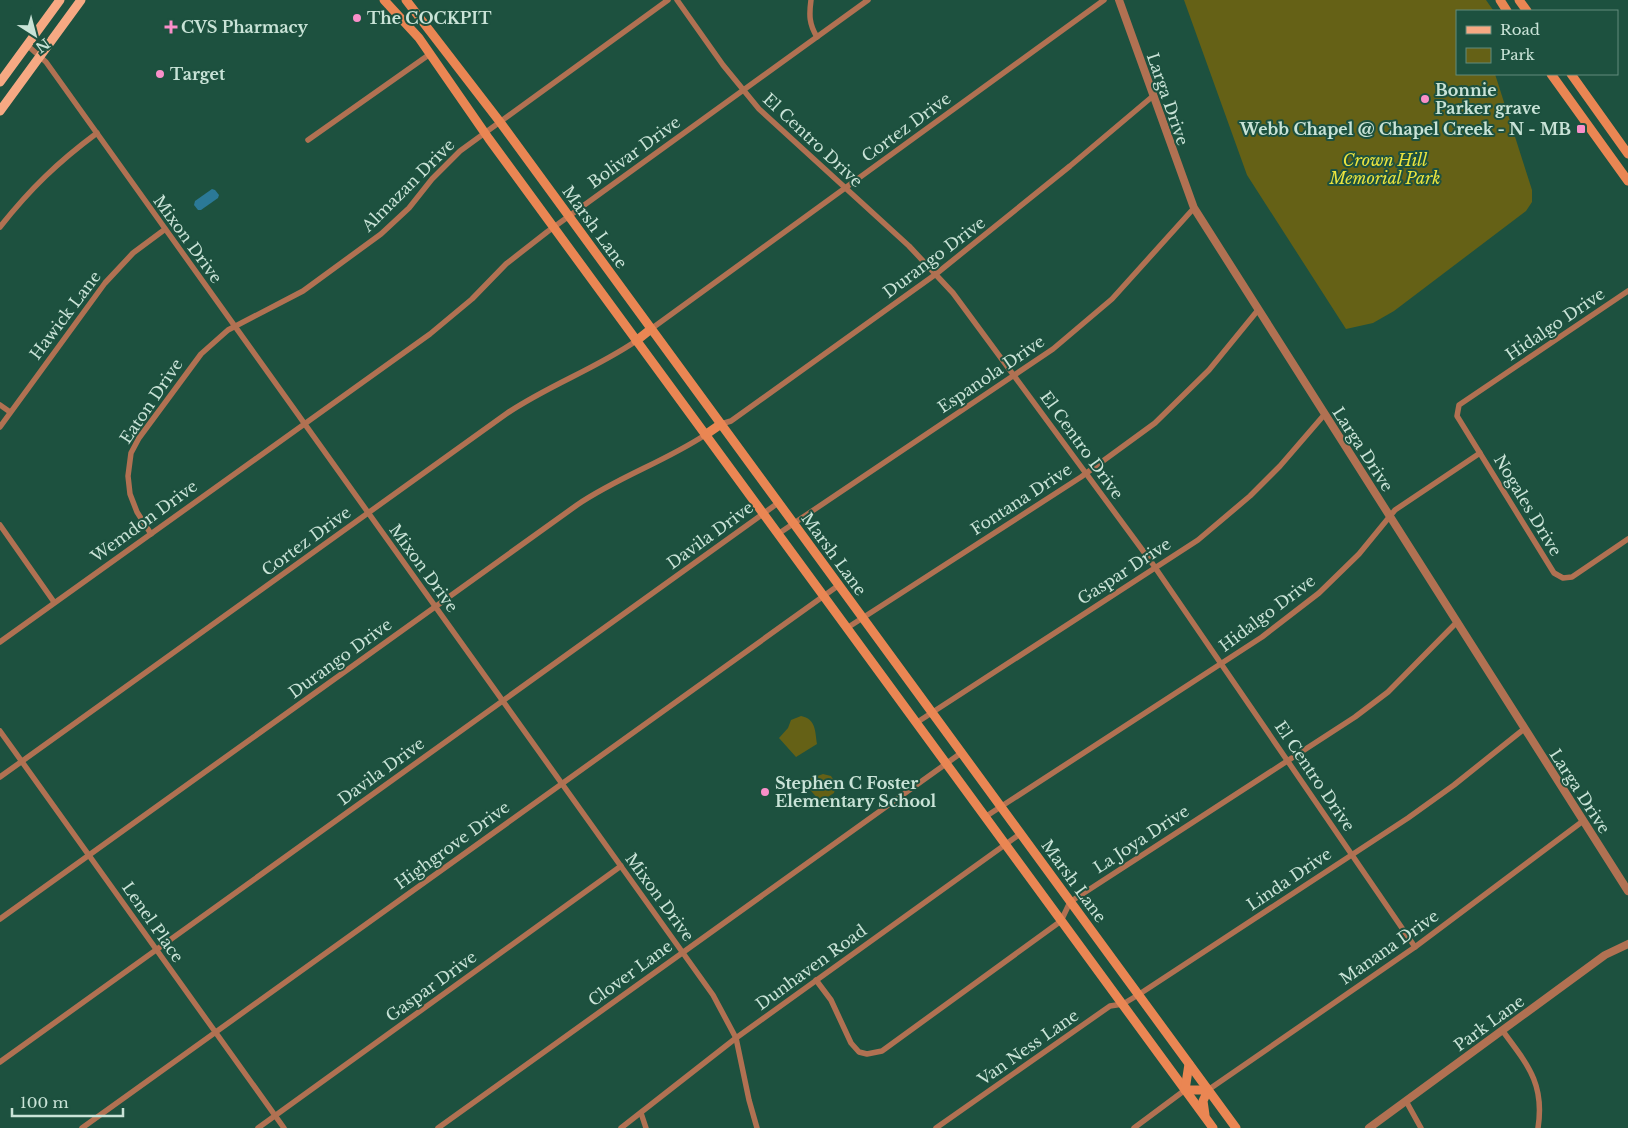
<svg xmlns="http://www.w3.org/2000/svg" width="1628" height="1128" font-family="'Libre Baskerville',serif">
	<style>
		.green { fill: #656116 }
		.water { fill: #2b7997 }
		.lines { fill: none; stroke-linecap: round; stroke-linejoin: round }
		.minor { stroke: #b17152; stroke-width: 5.5 }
		.tertiary { stroke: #b17152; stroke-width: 8 }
		.secondary { stroke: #ea8653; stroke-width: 9 }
		.primary { stroke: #f6a983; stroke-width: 9 }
		.poi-dot { fill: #f98fc9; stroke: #1d513f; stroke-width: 2 }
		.labels { text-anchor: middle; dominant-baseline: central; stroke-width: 4; stroke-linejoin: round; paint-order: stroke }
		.poi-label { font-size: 16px; font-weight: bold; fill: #c9e3d7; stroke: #1d513f; text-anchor: start }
		.street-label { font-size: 16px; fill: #c9e3d7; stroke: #1d513f }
		.park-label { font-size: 16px; font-style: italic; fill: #ebe43e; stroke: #1d513f }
	</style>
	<rect width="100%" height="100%" fill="#1d513f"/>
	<g class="green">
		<path d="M1184 0H1486L1493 10 1491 11H1457V74H1495L1532 190V202L1526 211 1394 311 1373 323 1346 329 1247 175Z"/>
		<path d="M801 716C816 719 815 731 817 744L796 757 779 738 788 728 791 720Z"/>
		<path d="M823 774 831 776 836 784 834 793 823 800 818 799 806 785 807 780Z"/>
	</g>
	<path class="water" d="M212 189 215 190 219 195 218 198 201 210H198L194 205 195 201Z"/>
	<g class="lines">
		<g class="minor">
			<path d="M677 0 723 65 759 109 909 246 953 293 1152 563 1415 947"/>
			<path d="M811 0C809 15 809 24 817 37"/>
			<path d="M27 45 46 62 713 995 736 1038 749 1100 757 1128"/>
			<path d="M308 140 430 54"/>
			<path d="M0 227C30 189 58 162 97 133"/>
			<path d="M1628 291 1459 405 1457 416 1554 573 1563 578 1572 577 1628 539"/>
			<path d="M651 329 1104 0"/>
			<path d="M0 405 10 412"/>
			<path d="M721 424 731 421 936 274 1070 166 1153 96"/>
			<path d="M0 427 105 283 133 253 164 230"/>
			<path d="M0 525 54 602"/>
			<path d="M151 534 137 512 130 494 128 476 131 453 139 438 201 354 228 330 303 291 381 234 409 208 432 179 460 151 668 0"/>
			<path d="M778 534 1053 349 1112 299 1194 208"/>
			<path d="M847 628 1081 477 1155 423 1209 370 1258 310"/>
			<path d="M0 642 430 334 472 299 506 264 547 232 868 0"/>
			<path d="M916 723 1198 540 1250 496 1280 466 1324 415"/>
			<path d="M0 731 284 1128"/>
			<path d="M0 777 506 414C547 386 595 369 636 341"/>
			<path d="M985 817 1262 637 1319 593 1359 554 1395 510 1480 453"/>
			<path d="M0 919 577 505C618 477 664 462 705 435"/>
			<path d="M816 980 831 1000 851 1043 859 1052 867 1054 882 1051 1061 921 1070 902 1355 717 1388 692 1456 623"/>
			<path d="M1502 1030C1527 1064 1545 1083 1538 1128"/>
			<path d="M0 1062 778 503"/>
			<path d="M1208 1090 1415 947 1583 821"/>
			<path d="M1406 1101 1421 1128"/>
			<path d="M641 1113 646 1128"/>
			<path d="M82 1128 839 585"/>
			<path d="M258 1128 621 866"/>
			<path d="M438 1128 961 753"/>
			<path d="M621 1128 736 1038 1020 834"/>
			<path d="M936 1128 1110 1006 1123 1004 1138 995 1408 818 1454 785 1524 729"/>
			<path d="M1134 1128 1185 1090"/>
		</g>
		<g class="tertiary">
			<path d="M1119 0 1194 208 1628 891"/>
			<path d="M1369 1128 1605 955 1628 944"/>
		</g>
		<g class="secondary">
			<path d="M384 0 419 38 489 139 1213 1128"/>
			<path d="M406 0 500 122 1236 1128"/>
			<path d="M1500 0 1507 11"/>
			<path d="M1519 0 1527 11"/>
			<path d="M1551 74 1628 181"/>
			<path d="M1571 74 1628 154"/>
			<path d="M636 341 651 329"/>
			<path d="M705 435 721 424"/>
			<path d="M1189 1064 1185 1090H1208L1203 1101 1205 1115"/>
		</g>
		<g class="primary">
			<path d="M0 82 60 0"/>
			<path d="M0 111 81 0"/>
		</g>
	</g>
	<g class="poi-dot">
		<circle cx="357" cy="18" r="5"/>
		<path d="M168.5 19.5h5v5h5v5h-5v5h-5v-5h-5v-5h5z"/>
		<circle cx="160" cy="74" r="5"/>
		<circle cx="1425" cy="99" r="5"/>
		<rect x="1576" y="124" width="10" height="10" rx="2.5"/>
		<circle cx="765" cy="792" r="5"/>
	</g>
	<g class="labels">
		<g class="poi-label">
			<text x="367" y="18">The COCKPIT</text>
			<text x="181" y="27">CVS Pharmacy</text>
			<text x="170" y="74">Target</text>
			<text x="1435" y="90">Bonnie<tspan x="1435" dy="18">Parker grave</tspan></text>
			<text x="1571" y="129" text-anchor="end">Webb Chapel @ Chapel Creek - N - MB</text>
			<text x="775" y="783">Stephen C Foster<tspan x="775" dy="18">Elementary School</tspan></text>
		</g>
		<g class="street-label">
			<text transform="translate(1168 99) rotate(71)">Larga Drive</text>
			<text transform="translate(906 127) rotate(-36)">Cortez Drive</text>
			<text transform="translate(813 140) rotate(43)">El Centro Drive</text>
			<text transform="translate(634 152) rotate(-36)">Bolivar Drive</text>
			<text transform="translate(408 185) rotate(-45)">Almazan Drive</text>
			<text transform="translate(595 227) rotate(54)">Marsh Lane</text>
			<text transform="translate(188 239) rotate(54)">Mixon Drive</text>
			<text transform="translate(934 257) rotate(-37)">Durango Drive</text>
			<text transform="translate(65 315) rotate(-53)">Hawick Lane</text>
			<text transform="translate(1555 324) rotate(-34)">Hidalgo Drive</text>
			<text transform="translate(991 374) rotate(-34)">Espanola Drive</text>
			<text transform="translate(151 401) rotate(-56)">Eaton Drive</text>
			<text transform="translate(1082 445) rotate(54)">El Centro Drive</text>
			<text transform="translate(1363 449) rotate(57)">Larga Drive</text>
			<text transform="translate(1021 499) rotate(-33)">Fontana Drive</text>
			<text transform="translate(1528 505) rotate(59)">Nogales Drive</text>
			<text transform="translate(144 521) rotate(-36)">Wemdon Drive</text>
			<text transform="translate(710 535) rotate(-36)">Davila Drive</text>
			<text transform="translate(306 541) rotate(-36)">Cortez Drive</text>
			<text transform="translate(834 554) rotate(54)">Marsh Lane</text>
			<text transform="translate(424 568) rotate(54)">Mixon Drive</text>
			<text transform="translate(1124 571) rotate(-33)">Gaspar Drive</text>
			<text transform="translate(1267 613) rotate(-37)">Hidalgo Drive</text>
			<text transform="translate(340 658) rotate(-36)">Durango Drive</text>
			<text transform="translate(381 771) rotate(-36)">Davila Drive</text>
			<text transform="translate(1315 776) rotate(56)">El Centro Drive</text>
			<text transform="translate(1580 791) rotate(57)">Larga Drive</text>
			<text transform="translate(1141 839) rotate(-33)">La Joya Drive</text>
			<text transform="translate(452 845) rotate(-36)">Highgrove Drive</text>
			<text transform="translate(1289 879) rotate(-34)">Linda Drive</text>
			<text transform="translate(1074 881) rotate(54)">Marsh Lane</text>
			<text transform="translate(660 897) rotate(54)">Mixon Drive</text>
			<text transform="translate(153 922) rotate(55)">Lenel Place</text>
			<text transform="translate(1389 947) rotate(-35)">Manana Drive</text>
			<text transform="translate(811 967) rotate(-36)">Dunhaven Road</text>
			<text transform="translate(630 973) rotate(-36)">Clover Lane</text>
			<text transform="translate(431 986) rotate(-36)">Gaspar Drive</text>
			<text transform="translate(1489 1023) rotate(-36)">Park Lane</text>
			<text transform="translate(1028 1047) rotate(-35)">Van Ness Lane</text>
		</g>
		<g class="park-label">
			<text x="1385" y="160">Crown Hill<tspan x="1385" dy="18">Memorial Park</tspan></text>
		</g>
	</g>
	<rect x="1456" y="10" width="162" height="65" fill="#1d513f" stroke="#628b7c"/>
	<rect x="1466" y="26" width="25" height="8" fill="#f6a983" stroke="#628b7c"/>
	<text x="1500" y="35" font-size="15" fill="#c9e3d7">Road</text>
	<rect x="1466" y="48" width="25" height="15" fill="#656116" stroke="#628b7c"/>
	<text x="1500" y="60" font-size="15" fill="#c9e3d7">Park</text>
	<g transform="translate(35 35) rotate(144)" stroke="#1d513f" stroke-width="4" paint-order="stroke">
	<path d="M0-4L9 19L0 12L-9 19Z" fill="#c9e3d7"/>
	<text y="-8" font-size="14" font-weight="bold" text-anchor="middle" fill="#c9e3d7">N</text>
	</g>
	<path d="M12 1108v8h111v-8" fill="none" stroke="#c9e3d7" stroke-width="2.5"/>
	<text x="20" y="1108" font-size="15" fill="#c9e3d7" stroke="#1d513f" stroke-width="4" paint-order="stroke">100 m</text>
</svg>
